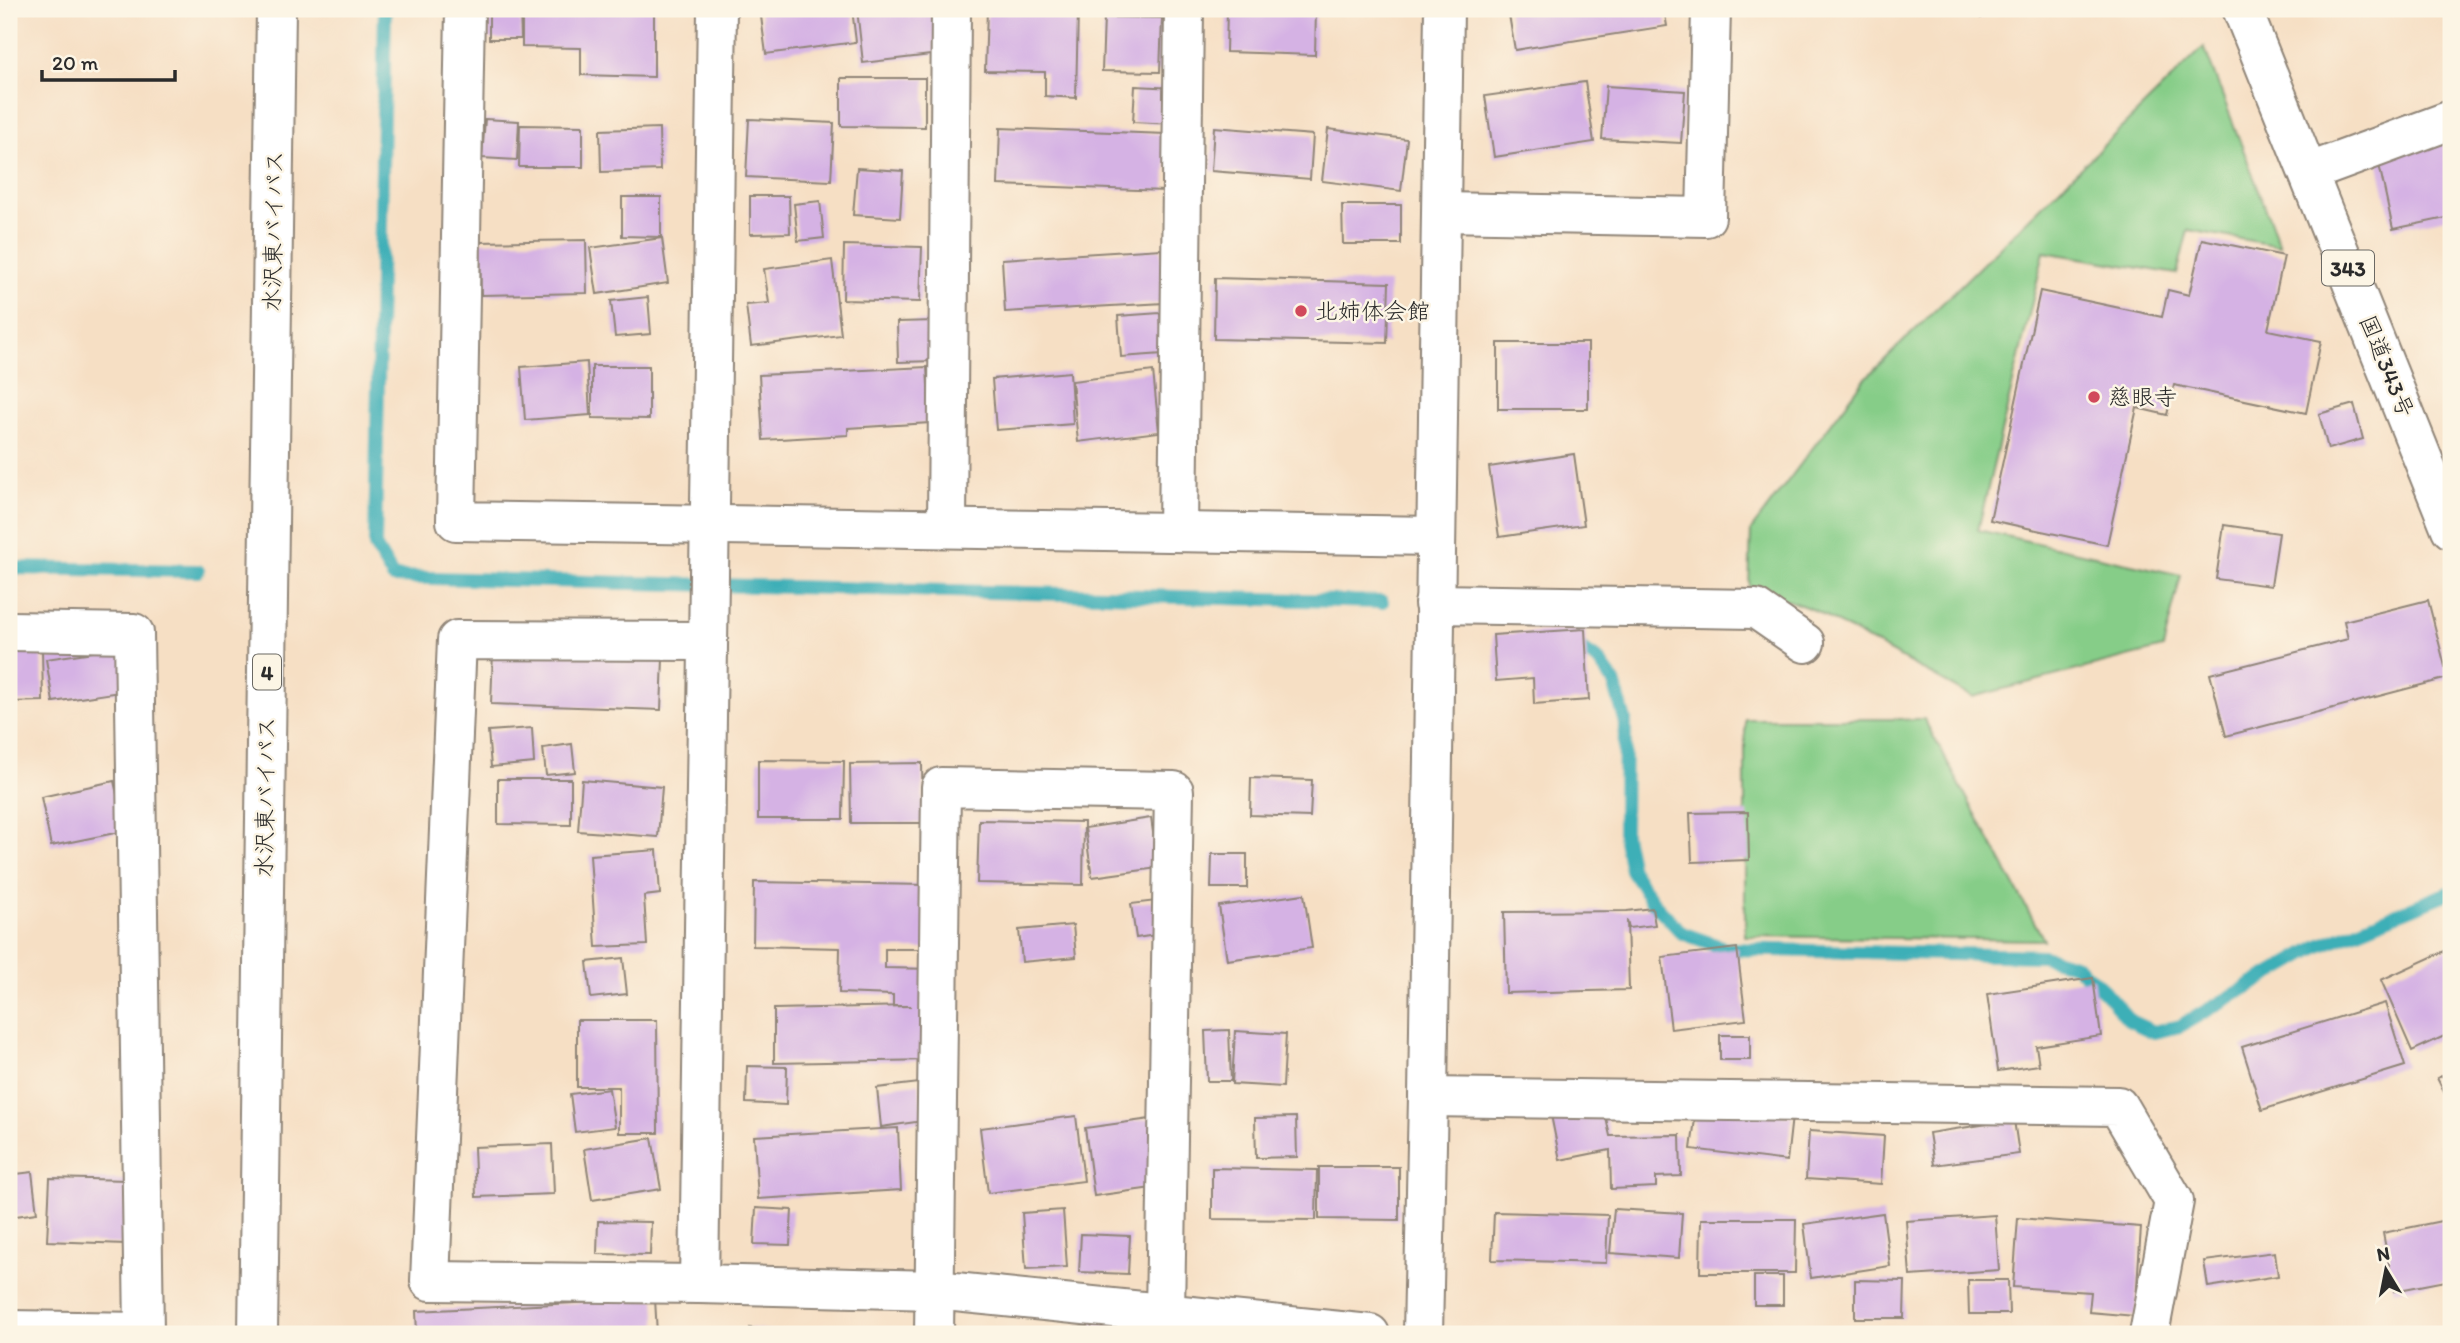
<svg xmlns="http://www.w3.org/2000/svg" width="2460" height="1343" font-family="Itim,'Klee One',sans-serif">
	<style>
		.green { fill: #86cd88; stroke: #587c5a; stroke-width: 2 }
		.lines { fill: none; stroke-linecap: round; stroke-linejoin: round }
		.stream { stroke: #3eafb7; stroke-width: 14 }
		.building { fill: #d5b2e4 }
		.minor-casing { stroke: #908578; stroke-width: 42 }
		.highway-casing { stroke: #908578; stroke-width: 42 }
		.minor { stroke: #fff; stroke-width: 38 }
		.highway { stroke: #fff; stroke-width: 38 }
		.poi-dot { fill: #d1495b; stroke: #fcf5e5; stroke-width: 2.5 }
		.labels { text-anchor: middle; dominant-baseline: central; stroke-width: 5; stroke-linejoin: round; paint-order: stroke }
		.shield { fill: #fcf5e5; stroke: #6a6863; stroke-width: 2 }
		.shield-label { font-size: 21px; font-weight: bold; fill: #2b2b2b }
		.street-label { font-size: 23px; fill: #2b2b2b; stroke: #fcf5e5 }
		.poi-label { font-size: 23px; fill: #2b2b2b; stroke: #fcf5e5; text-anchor: start }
	</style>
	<rect width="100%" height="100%" fill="#fcf5e5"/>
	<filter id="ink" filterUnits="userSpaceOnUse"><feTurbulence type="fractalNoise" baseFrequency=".0143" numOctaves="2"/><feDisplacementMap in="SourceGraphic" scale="14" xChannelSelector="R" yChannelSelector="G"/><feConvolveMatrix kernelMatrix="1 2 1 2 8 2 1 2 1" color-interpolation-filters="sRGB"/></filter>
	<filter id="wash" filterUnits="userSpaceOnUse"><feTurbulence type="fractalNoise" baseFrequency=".00686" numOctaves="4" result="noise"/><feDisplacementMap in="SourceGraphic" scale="28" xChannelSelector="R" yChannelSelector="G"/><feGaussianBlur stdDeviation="1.57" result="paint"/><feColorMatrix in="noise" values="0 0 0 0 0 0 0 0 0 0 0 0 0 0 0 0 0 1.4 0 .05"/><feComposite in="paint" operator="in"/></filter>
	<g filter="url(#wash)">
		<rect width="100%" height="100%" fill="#f6dfc4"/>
		<g class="green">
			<path d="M2204 47 2280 246 2188 230 2177 274 2044 252 1978 530 2181 575 2163 648 1972 697 1814 610 1749 586 1751 530 1864 380Z"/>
			<path d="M1745 719H1924L2044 940 1745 936Z"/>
		</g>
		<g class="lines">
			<g class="stream">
				<path d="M385 9 375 546 393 577 1382 602"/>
				<path d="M9 568 198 571"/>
				<path d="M1571 642 1598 660 1614 682 1625 720 1624 835 1631 870 1653 902 1682 933 1727 949 2043 956 2077 966 2104 991 2130 1021 2154 1032 2180 1026 2319 946 2451 892"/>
			</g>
		</g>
		<g id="blocks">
			<g class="building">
				<path d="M489 9H520L521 39H489Z"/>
				<path d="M522 9H654V77L581 75V48L522 47Z"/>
				<path d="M760 9H852L856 42 766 54Z"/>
				<path d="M857 9H951L956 52 863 63Z"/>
				<path d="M987 9 1078 10 1076 98 1045 96V72L985 71Z"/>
				<path d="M1227 9H1316L1315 55 1226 52Z"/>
				<path d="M1508 9H1664L1667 26 1515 50Z"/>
				<path d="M1974 9H1994L1981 18Z"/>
				<path d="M1104 17 1162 18 1160 72 1102 71Z"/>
				<path d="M841 78H925V127L841 126Z"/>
				<path d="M1585 82 1594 142 1494 157 1485 96Z"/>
				<path d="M1135 86 1175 88 1173 124 1133 122Z"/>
				<path d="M1606 86 1685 91 1681 143 1602 139Z"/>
				<path d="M485 119 519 121 517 160 482 158Z"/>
				<path d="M749 119 834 123 831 181 746 177Z"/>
				<path d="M520 125 583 126V167H519Z"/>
				<path d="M1214 127 1313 135 1310 179 1211 171Z"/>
				<path d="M659 128 660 170 601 172 600 130Z"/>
				<path d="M1000 128 1167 134 1165 191 998 185Z"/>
				<path d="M1328 129 1407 139 1401 191 1322 181Z"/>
				<path d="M2451 139V217L2393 229 2377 155Z"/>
				<path d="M857 168 903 171 900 218 853 215Z"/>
				<path d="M750 196H789L790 233 750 234Z"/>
				<path d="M622 197H661V237L622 236Z"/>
				<path d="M820 201 824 238 798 241 794 204Z"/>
				<path d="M1342 205H1401V244H1343Z"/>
				<path d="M662 238 668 283 597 294 590 248Z"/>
				<path d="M2202 239 2284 256 2268 330 2321 341 2306 413 2174 385 2167 415 2137 408 2107 545 1990 520 2040 291 2162 317 2168 290 2189 295Z"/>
				<path d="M586 240 587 293 481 295 480 242Z"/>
				<path d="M844 245 922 247 920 302 843 300Z"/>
				<path d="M1161 249 1164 303 1005 312 1002 259Z"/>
				<path d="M832 260 841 335 751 346 746 305 769 303 764 269Z"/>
				<path d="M1215 278 1389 283 1387 343 1214 339Z"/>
				<path d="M648 297 651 334 615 337 611 301Z"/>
				<path d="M1160 313 1163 354 1121 357 1118 316Z"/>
				<path d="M936 321 937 361 898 362 897 322Z"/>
				<rect x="1498" y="343" width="90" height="66"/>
				<path d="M587 362 590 415 525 420 521 367Z"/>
				<path d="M592 366H649V419L592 418Z"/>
				<path d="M927 367 930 423 848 428V435L763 440 759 375Z"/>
				<path d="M1153 371 1159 432 1078 442 1072 381Z"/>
				<path d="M1070 372 1073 424 996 430 992 379Z"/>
				<path d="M2354 404 2363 439 2328 449 2319 414Z"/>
				<path d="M1574 454 1584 525 1499 537 1489 467Z"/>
				<path d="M2224 525 2279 533 2271 586 2216 579Z"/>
				<path d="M2428 600 2448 678 2226 736 2210 674 2348 639 2344 621Z"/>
				<path d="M1585 629 1589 700 1534 704 1533 678 1496 681 1493 635Z"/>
				<path d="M127 647 133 690 53 702 46 659Z"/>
				<path d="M9 648H42L43 701 9 702Z"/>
				<path d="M493 652 663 658 661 710 491 704Z"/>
				<path d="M532 728 534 763 491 767 488 731Z"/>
				<path d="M572 744 575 772 546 775 543 748Z"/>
				<path d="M758 760 844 761 843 819H758Z"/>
				<path d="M922 763 923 823H851L850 764Z"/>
				<path d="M1251 778 1312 780 1310 817 1250 815Z"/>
				<path d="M498 779H571V825L498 824Z"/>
				<path d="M582 780 662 787 658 837 578 831Z"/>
				<path d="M114 781 125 831 51 846 41 797Z"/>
				<path d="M1748 812 1749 860 1692 862 1690 813Z"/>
				<path d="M1151 818 1158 868 1092 877 1085 828Z"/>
				<path d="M979 820 1084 822 1083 885 977 883Z"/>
				<path d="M657 850 660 894 644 896 647 945 596 947 590 855Z"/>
				<path d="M1212 854H1247V888H1211Z"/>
				<path d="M754 882 927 885 926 949H885V968L934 969 931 1060 774 1063V1009L911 1006H893V995L839 993 840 948 753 946Z"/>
				<path d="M1304 894 1312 948 1227 960 1219 906Z"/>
				<path d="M1164 900 1169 933 1136 938 1131 904Z"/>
				<path d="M1652 908 1655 925 1629 928 1627 920 1629 990 1506 993 1504 912 1627 911Z"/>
				<path d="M1073 925 1076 957 1022 962 1019 930Z"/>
				<path d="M1737 948 1746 1020 1671 1029 1662 957Z"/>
				<path d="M2451 948V1033L2412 1051 2381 980Z"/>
				<path d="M623 958 627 994 591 998 587 962Z"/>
				<path d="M2093 978 2101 1036 2036 1046 2039 1065 1998 1071 1987 994Z"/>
				<path d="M2385 1003 2405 1066 2262 1110 2242 1047Z"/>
				<path d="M577 1020H657L658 1133H619V1087H577Z"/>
				<path d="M1229 1030 1231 1081H1207L1205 1031Z"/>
				<path d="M1235 1031 1286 1034 1283 1087 1232 1084Z"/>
				<rect x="1720" y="1035" width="30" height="25"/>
				<path d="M747 1066 787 1067 786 1105 746 1103Z"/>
				<path d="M2451 1072V1093L2446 1096 2437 1078Z"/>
				<path d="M919 1083 923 1121 881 1127 877 1088Z"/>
				<path d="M609 1089 615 1127 575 1132 570 1094Z"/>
				<path d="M1602 1100 1610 1136 1680 1135 1681 1176 1656 1177V1187L1611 1189 1610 1150 1560 1160 1550 1110Z"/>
				<path d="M1697 1104 1792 1116 1787 1161 1691 1149Z"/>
				<path d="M1076 1116 1084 1181 988 1193 980 1128Z"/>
				<path d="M1165 1117 1174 1185 1094 1196 1085 1128Z"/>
				<path d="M1296 1117 1297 1157 1256 1158 1255 1118Z"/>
				<path d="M2014 1120 2019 1154 1934 1165 1929 1133Z"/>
				<path d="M898 1128 901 1190 758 1199 754 1136Z"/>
				<path d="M1809 1131 1884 1136 1881 1184 1806 1179Z"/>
				<path d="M652 1138 661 1189 592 1200 584 1149Z"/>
				<path d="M552 1144 554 1194 476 1197 474 1147Z"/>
				<path d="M1319 1167H1399V1220L1319 1219Z"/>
				<path d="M1212 1168 1317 1170 1316 1220 1212 1219Z"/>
				<path d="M32 1172 37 1213 9 1217V1175Z"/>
				<path d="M50 1178 127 1180 125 1244 47 1241Z"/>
				<path d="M756 1208 792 1210 790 1245 754 1244Z"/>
				<path d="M1614 1209 1682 1213 1679 1258 1610 1253Z"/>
				<path d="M1063 1210 1067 1267 1026 1269 1022 1213Z"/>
				<path d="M1494 1212 1608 1215 1606 1263 1492 1260Z"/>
				<path d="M1883 1213 1890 1266 1811 1278 1804 1224Z"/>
				<path d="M1995 1215 1999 1270 1910 1276 1906 1221Z"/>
				<path d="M2018 1218 2141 1227 2135 1316 2089 1312 2091 1292 2013 1287Z"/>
				<path d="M1701 1219H1796L1795 1273H1700Z"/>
				<path d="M2451 1219V1280L2394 1291 2383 1233Z"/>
				<path d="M598 1221 651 1222 650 1255 597 1254Z"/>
				<path d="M1081 1234 1130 1236 1128 1274 1079 1272Z"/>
				<path d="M2275 1252 2278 1276 2208 1287 2204 1261Z"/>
				<rect x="1754" y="1276" width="29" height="29"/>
				<path d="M1855 1280 1905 1281 1904 1318H1855Z"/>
				<path d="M1968 1280H2008L2009 1314H1969Z"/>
				<path d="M655 1299 657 1334H417L416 1311Z"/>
				<path d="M1131 1318 1132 1334H1092L1091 1321Z"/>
				<path d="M1087 1327V1334H1073V1328Z"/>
				<path d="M750 1328 784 1333V1334H749Z"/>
			</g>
		</g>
	</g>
	<g filter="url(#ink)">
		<use href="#blocks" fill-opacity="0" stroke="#908578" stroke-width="2"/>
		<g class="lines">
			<g class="minor-casing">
				<g id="minor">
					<path d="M465 9 456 521 1435 536"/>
					<path d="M717 9 699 1284 935 1290 1370 1334"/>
					<path d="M2310 172 2451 120"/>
					<path d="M1442 212 1706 217 1711 9"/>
					<path d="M947 528 951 9"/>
					<path d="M1178 532 1184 9"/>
					<path d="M1434 604 1756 609 1805 643"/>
					<path d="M9 631 134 633 144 1332 9 1330"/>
					<path d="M1428 1097 2118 1106 2174 1201 2149 1334"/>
					<path d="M699 1284 430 1281 457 640 708 641"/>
					<path d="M934 1334 941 787 1174 791 1165 1312"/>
					<path d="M1423 1334 1428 1097 1444 9"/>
				</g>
			</g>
			<g class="highway-casing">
				<g id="highway">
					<path d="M2242 9 2451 529"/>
					<path d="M258 1334 276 9"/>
				</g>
			</g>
			<use href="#minor" class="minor"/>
			<use href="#highway" class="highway"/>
		</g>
	</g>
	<g class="poi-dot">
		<circle cx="1301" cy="311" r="7"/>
		<circle cx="2094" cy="397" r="7"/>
	</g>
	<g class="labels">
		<g class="shield">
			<rect x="2322" y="250.5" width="52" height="35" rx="5"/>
			<rect x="253" y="654.5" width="28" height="35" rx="5"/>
		</g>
		<g class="shield-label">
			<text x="2348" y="268">343</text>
			<text x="267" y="672">4</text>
		</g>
		<g class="street-label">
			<text transform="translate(273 231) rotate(-89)">水沢東バイパス</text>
			<text transform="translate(2387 366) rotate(68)">国道343号</text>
			<text transform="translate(265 797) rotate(-89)">水沢東バイパス</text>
		</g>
		<g class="poi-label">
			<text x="1315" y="311">北姉体会館</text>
			<text x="2108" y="397">慈眼寺</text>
		</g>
	</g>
	<rect width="2460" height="1343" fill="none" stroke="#fcf5e5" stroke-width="35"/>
	<g transform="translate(2386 1270) rotate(350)" stroke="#fcf5e5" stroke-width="5" paint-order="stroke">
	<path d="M0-5L12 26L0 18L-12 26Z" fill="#2b2b2b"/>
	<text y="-10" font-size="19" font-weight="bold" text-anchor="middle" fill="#2b2b2b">N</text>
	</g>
	<path d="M42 70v10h133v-10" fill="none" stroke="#2b2b2b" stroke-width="3.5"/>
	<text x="52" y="70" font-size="21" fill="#2b2b2b" stroke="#fcf5e5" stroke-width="5" paint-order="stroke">20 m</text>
</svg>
